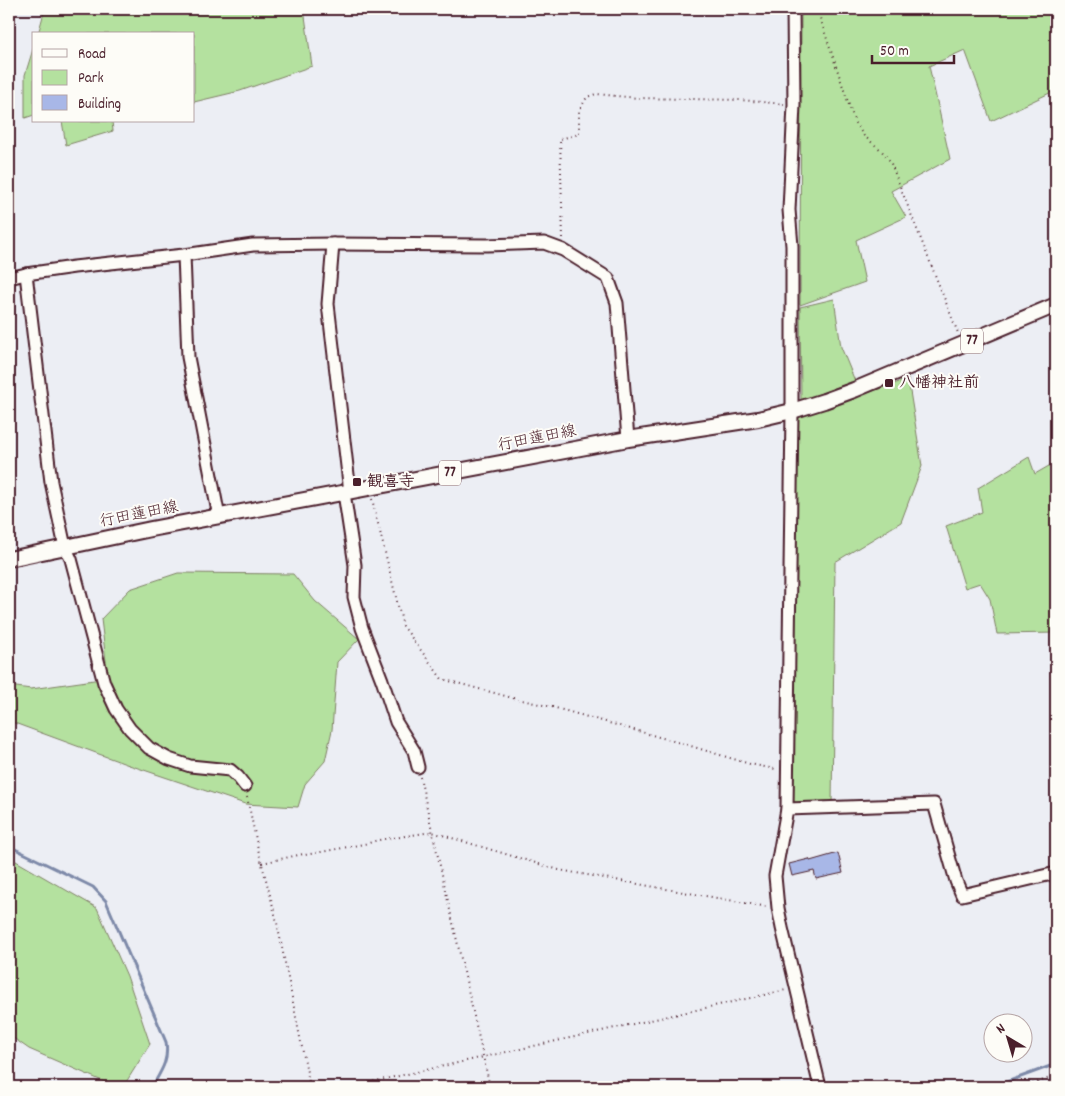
<svg xmlns="http://www.w3.org/2000/svg" width="1065" height="1096" font-family="Dekko,'Klee One',sans-serif">
	<style>
		.green { fill: #b4e19f; stroke: #7f8065 }
		.lines { fill: none; stroke-linecap: round; stroke-linejoin: round }
		.stream { stroke: #7d89a8; stroke-width: 3 }
		.building { fill: #a8b7e7; stroke: #4a1f2b }
		.minor-casing { stroke: #4a1f2b; stroke-width: 15 }
		.major-casing { stroke: #4a1f2b; stroke-width: 18 }
		.path { stroke: #4a1f2b; stroke-width: 2; stroke-dasharray: 1 4; stroke-linecap: butt }
		.minor { stroke: #fdfcf7; stroke-width: 11 }
		.major { stroke: #fdfcf7; stroke-width: 14 }
		.poi-dot { fill: #4a1f2b; stroke: #fdfcf7; stroke-width: 2 }
		.labels { text-anchor: middle; dominant-baseline: central; stroke-width: 4; stroke-linejoin: round; paint-order: stroke }
		.shield { fill: #fdfcf7; stroke: #806168; stroke-width: 1 }
		.shield-label { font-size: 15px; font-weight: bold; fill: #4a1f2b }
		.poi-label { font-size: 16px; font-weight: bold; fill: #4a1f2b; stroke: #fdfcf7; text-anchor: start }
		.street-label { font-size: 16px; fill: #4a1f2b; stroke: #fdfcf7 }
	</style>
	<rect width="100%" height="100%" fill="#eceef4"/>
	<filter id="ink" filterUnits="userSpaceOnUse"><feTurbulence type="fractalNoise" baseFrequency=".02" numOctaves="2"/><feDisplacementMap in="SourceGraphic" scale="10" xChannelSelector="R" yChannelSelector="G"/><feConvolveMatrix kernelMatrix="1 2 1 2 8 2 1 2 1" color-interpolation-filters="sRGB"/></filter>
	<g filter="url(#ink)">
		<g class="green">
			<path d="M45 9H304L312 66 240 91 194 102V34H38Z"/>
			<path d="M811 9H1053L1056 20V90L991 121 965 50 929 66 950 159 891 191 906 217 856 240 865 282 800 305 801 12Z"/>
			<path d="M34 46V115L25 118V75Z"/>
			<path d="M62 121H112L113 131 66 145Z"/>
			<path d="M834 299 841 347 855 381 802 400 801 399 800 307Z"/>
			<path d="M908 379 922 466 901 522 835 562 832 804 792 803 798 417Z"/>
			<path d="M1029 457 1035 474 1054 463 1056 471V633L997 634 990 599 980 583 965 588 946 526 982 512 978 488Z"/>
			<path d="M178 573 293 574 315 601 359 639 337 662 332 730 325 761 305 784 298 807 245 804 126 764 9 721V686L31 689 108 678 101 619 130 589Z"/>
			<path d="M9 857 97 908 127 976 150 1044 123 1087H116L29 1049 9 1035Z"/>
		</g>
		<g class="lines">
			<g class="stream">
				<path d="M9 846 93 887 106 901 166 1042C169 1061 161 1071 152 1087"/>
				<path d="M993 1087 1056 1064"/>
			</g>
		</g>
		<path class="building" d="M838 853 843 873 816 879 814 871 792 876 789 864 809 859 810 861Z"/>
		<g class="lines">
			<g class="minor-casing">
				<g id="minor">
					<path d="M793 9 794 105 789 210 792 246V411L787 809 775 876 778 908 782 928 820 1087"/>
					<path d="M333 244 328 304 350 492"/>
					<path d="M184 255 188 357 219 517"/>
					<path d="M26 274 51 482 65 547 71 559 104 683 116 709 130 729 149 748 169 759 190 766 230 770 238 777 245 786"/>
					<path d="M9 278 26 274 74 267 184 255 253 245 333 244 487 245 544 243 563 250 608 278 617 303 628 439"/>
					<path d="M344 493 355 565 354 597 362 628 382 680 396 722 414 751 418 767"/>
					<path d="M787 809 934 804 956 881 962 895 1056 873"/>
				</g>
			</g>
			<g class="major-casing">
				<path id="major" d="M9 559 151 529 628 439 758 419 792 411 824 401 854 390 1056 305"/>
			</g>
			<g class="path">
				<path d="M817 9 855 123 864 136 881 150 890 161 958 333"/>
				<path d="M563 238 560 139 579 134V111L587 97 596 94 638 98 740 100 784 104"/>
				<path d="M372 499 403 626 442 679 513 698 552 707 684 744 750 764 775 769"/>
				<path d="M420 777 490 1087"/>
				<path d="M247 797 258 849 276 918 310 1087"/>
				<path d="M262 863 303 854 305 855 369 843C381 838 392 839 405 836 414 835 423 833 432 832L559 870 768 907"/>
				<path d="M349 1087 786 990"/>
				<path d="M1023 1087 1056 1076"/>
			</g>
			<use href="#minor" class="minor"/>
			<use href="#major" class="major"/>
		</g>
	</g>
	<g class="poi-dot">
		<rect x="884" y="378" width="10" height="10" rx="2.5"/>
		<rect x="352" y="477" width="10" height="10" rx="2.5"/>
	</g>
	<g class="labels">
		<g class="shield">
			<rect x="961" y="328.5" width="22" height="25" rx="4"/>
			<rect x="439" y="460.5" width="22" height="25" rx="4"/>
		</g>
		<g class="shield-label">
			<text x="972" y="341">77</text>
			<text x="450" y="473">77</text>
		</g>
		<g class="poi-label">
			<text x="899" y="383">八幡神社前</text>
			<text x="367" y="482">観喜寺</text>
		</g>
		<g class="street-label">
			<text transform="translate(537 439) rotate(-11)">行田蓮田線</text>
			<text transform="translate(139 515) rotate(-11)">行田蓮田線</text>
		</g>
	</g>
	<rect width="1065" height="1096" fill="none" stroke="#fdfcf7" stroke-width="30"/>
	<rect x="15" y="15" width="1035" height="1066" fill="none" stroke="#4a1f2b" stroke-width="2" filter="url(#ink)"/>
	<rect x="32" y="32" width="162" height="90" fill="#fdfcf7" stroke="#b5a4a5"/>
	<rect x="42" y="49" width="25" height="8" fill="#fdfcf7" stroke="#b5a4a5"/>
	<text x="78" y="58" font-size="15" fill="#4a1f2b">Road</text>
	<rect x="42" y="70" width="25" height="15" fill="#b4e19f" stroke="#b5a4a5"/>
	<text x="78" y="82" font-size="15" fill="#4a1f2b">Park</text>
	<rect x="42" y="95" width="25" height="15" fill="#a8b7e7" stroke="#b5a4a5"/>
	<text x="78" y="108" font-size="15" fill="#4a1f2b">Building</text>
	<g transform="translate(1008 1038) rotate(322)"><circle r="24" fill="#fdfcf7" stroke="#b5a4a5"/>
	<path d="M0-4L9 19L0 12L-9 19Z" fill="#4a1f2b"/>
	<text y="-8" font-size="14" font-weight="bold" text-anchor="middle" fill="#4a1f2b">N</text>
	</g>
	<path d="M872 55v8h82v-8" fill="none" stroke="#4a1f2b" stroke-width="2.5"/>
	<text x="880" y="55" font-size="15" fill="#4a1f2b" stroke="#fdfcf7" stroke-width="4" paint-order="stroke">50 m</text>
</svg>
